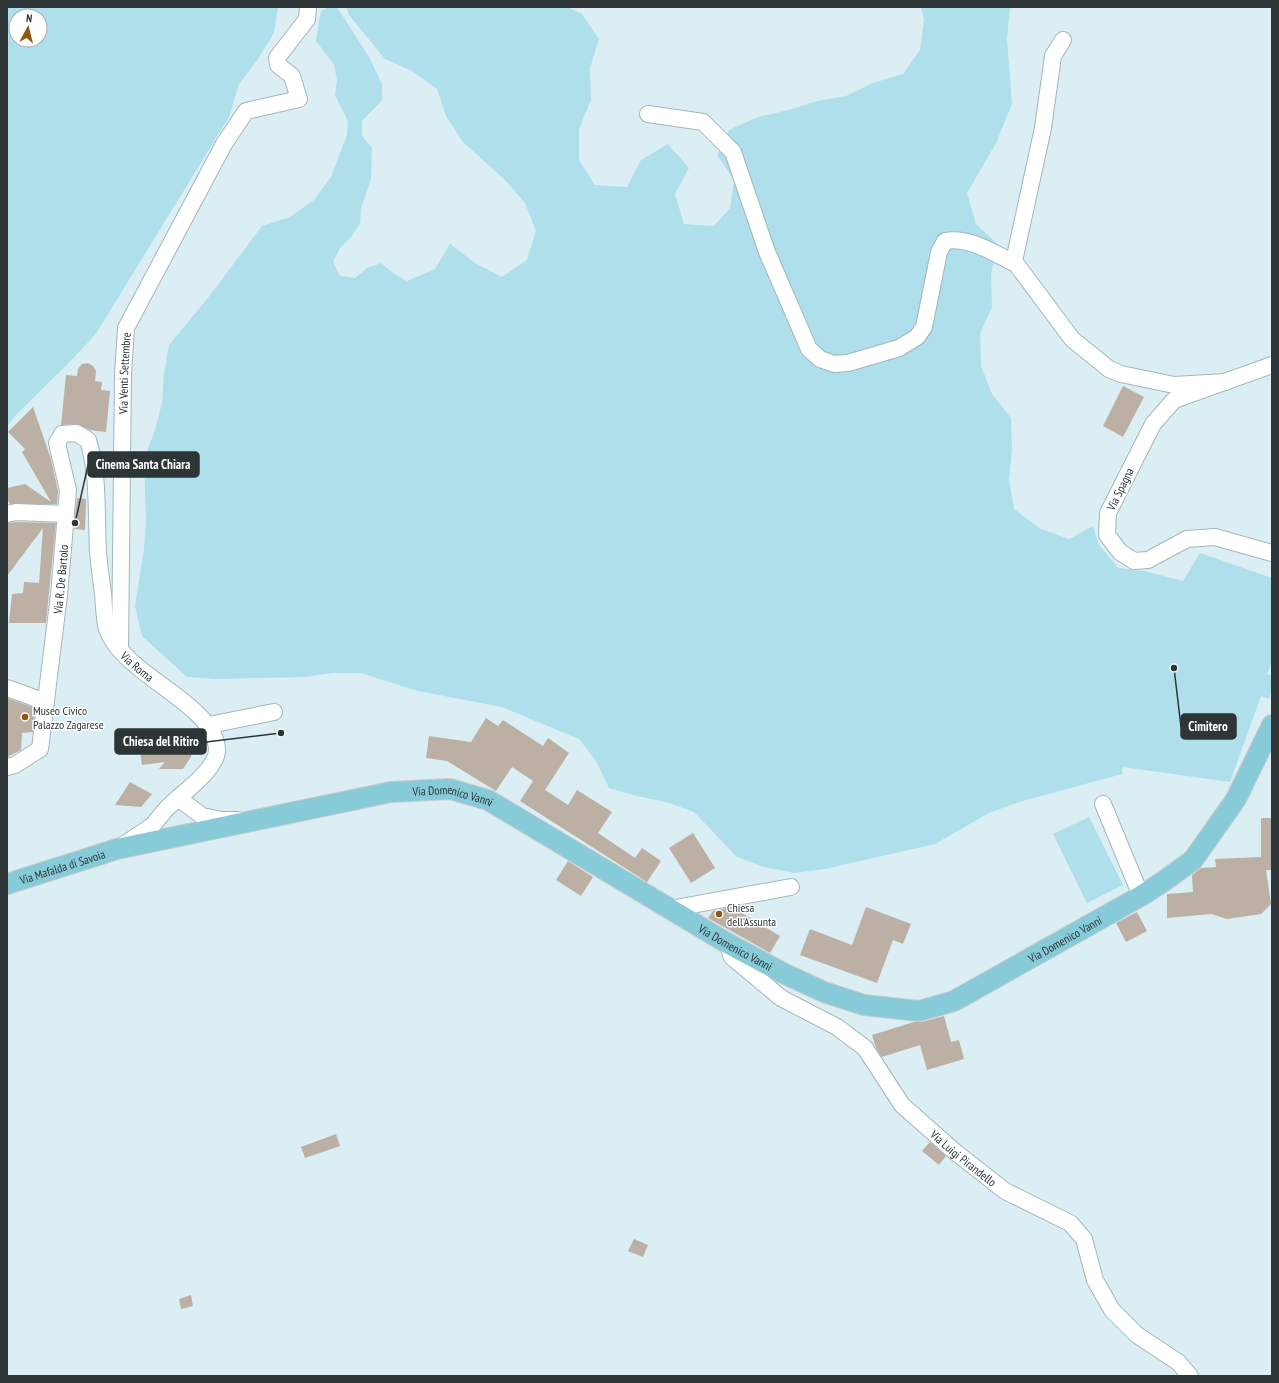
<svg xmlns="http://www.w3.org/2000/svg" width="1279" height="1383" font-family="'PT Sans Narrow',sans-serif">
	<style>
		.green { fill: #aedfea; fill-rule: evenodd }
		.building { fill: #bcb0a4 }
		.lines { fill: none; stroke-linecap: round; stroke-linejoin: round }
		.minor-casing { stroke: #a3b6bb; stroke-width: 18 }
		.major-casing { stroke: #c8cacb; stroke-width: 22 }
		.minor { stroke: #fff; stroke-width: 16 }
		.major { stroke: #87cbd9; stroke-width: 20 }
		.poi-dot { fill: #8f580d; stroke: #fff; stroke-width: 1.5 }
		.labels { text-anchor: middle; dominant-baseline: central; stroke-width: 3; stroke-linejoin: round; paint-order: stroke }
		.street-label { font-size: 12px; fill: #2d3536; stroke: #fff }
		.poi-label { font-size: 12px; fill: #2d3536; stroke: #fff; text-anchor: start }
		.leader { fill: none; stroke: #2d3536; stroke-width: 1.5 }
		.callout-dot { fill: #2d3536; stroke: #fff; stroke-width: 1.5 }
		.callout { fill: #2d3536; stroke: #2d3536; stroke-width: 1.5 }
		.callout-label { font-size: 13px; text-anchor: middle; font-weight: bold; fill: #fff }
	</style>
	<rect width="100%" height="100%" fill="#dbeef3"/>
	<g class="green">
		<path d="M7 7H278L274 33 258 59 239 84 229 117 97 332C78 355 57 374 36 395 26 406 15 414 7 427ZM16 16H40V40H16Z"/>
		<path d="M329 7H337L369 57 382 84V100L362 121V136L372 148 371 179 361 208 360 223 352 236 340 248 333 262 340 276 355 278 367 268 381 263 393 273 407 281 435 269 450 244 475 263 502 277 527 260 536 231 525 203 506 181 463 142 446 116 437 89 412 71 385 59 349 15 346 7H567L582 14 599 39 590 68 591 100 579 129V160L595 185 627 187 641 160 668 144 689 168 675 194 684 224 714 226 730 208 734 180 717 155 729 130 758 117 789 110 817 101 846 96 873 83 903 74 920 50 924 20 921 7H1010L1007 39 1012 104 996 143 967 193 976 224 998 245 991 274 992 307 980 334 981 366 992 394 1011 418 1012 450 1009 480 1014 509 1039 528 1069 539 1093 526 1099 545 1118 568 1144 571 1183 581 1200 553 1272 578V662L1267 674 1272 676V689L1269 699 1261 696 1230 782 1123 767 1122 774 1019 802 989 813 935 844 825 869 794 873 764 867 737 857 694 812 666 802 637 796 609 788 596 761 579 739 502 707 418 691 361 673H333L304 677 216 679 187 677 142 636 135 606 144 549 146 520 144 459 155 430 162 403 164 374 169 345 207 299 262 226 290 217 314 200 331 177 347 135 348 121 335 95 337 80 334 65 316 41 321 11Z"/>
		<path d="M1089 817 1123 885 1087 903 1053 834Z"/>
	</g>
	<g class="building">
		<path d="M88 363 93 366 96 371 95 381 102 382 101 390 110 391 106 432 90 430 76 424 61 425 66 375 77 376 78 369 82 364Z"/>
		<path d="M1123 386 1144 397 1123 437 1103 426Z"/>
		<path d="M33 407 51 459 58 491 57 504H10L7 499V488L25 484 51 502 22 452 25 449 8 432Z"/>
		<path d="M77 498 86 499 85 530 74 529Z"/>
		<path d="M17 522 56 523 46 623H9L12 594 23 593 24 582 39 583 43 528 7 576V523Z"/>
		<path d="M7 698 35 708V711L33 732 22 733 21 750 7 757Z"/>
		<path d="M486 718 498 726 503 720 543 746 548 738 569 753 545 790 568 805 577 790 612 812 598 833 635 858 642 848 661 861 647 882 520 801 533 781 512 767 496 791 447 761 426 758 429 736 471 742Z"/>
		<path d="M192 739 191 757 183 769H159L165 762 142 765 140 750 170 742Z"/>
		<path d="M130 782 152 794 141 807 115 805Z"/>
		<path d="M1261 818H1272V870H1266L1271 904 1261 914 1227 919 1211 914 1167 918V894L1193 892 1192 875 1201 868 1216 867 1215 859 1261 857Z"/>
		<path d="M693 833 715 868 691 883 669 848Z"/>
		<path d="M568 861 593 877 581 896 556 880Z"/>
		<path d="M732 907 780 936 770 953 708 918 713 911Z"/>
		<path d="M866 907 911 924 903 944 893 940 877 983 800 955 810 929 852 945Z"/>
		<path d="M1137 912 1147 931 1126 942 1116 923Z"/>
		<path d="M944 1016 951 1042 959 1040 964 1059 927 1070 920 1045 882 1057 876 1048 872 1035 914 1022H922Z"/>
		<path d="M336 1134 340 1146 305 1158 301 1147Z"/>
		<path d="M930 1142 946 1156 939 1165 922 1151Z"/>
		<path d="M634 1239 648 1245 643 1257 628 1251Z"/>
		<path d="M191 1295 193 1306 181 1309 179 1299Z"/>
	</g>
	<g class="lines">
		<g class="minor-casing">
			<g id="minor">
				<path d="M1063 40 1053 56 1043 128 1014 261 1072 339 1109 369 1121 374 1174 385 1226 382"/>
				<path d="M648 114 703 122 733 152 767 252 809 349 820 359 834 364 848 363 899 348 917 337 924 327 939 252 945 241C969 236 995 254 1016 264"/>
				<path d="M1272 365 1174 400 1153 424 1108 513 1107 535 1120 552 1134 561 1148 560 1187 539 1215 537 1272 553"/>
				<path d="M7 514 16 512 66 514"/>
				<path id="s1" d="M120 649 123 374 126 328 224 144 246 111 299 99 292 76 278 65 277 58 307 19 308 7"/>
				<path d="M7 688 46 702"/>
				<path d="M209 725 274 712"/>
				<path id="s2" d="M7 767 15 765 40 749 59 595 68 490 57 443 62 434 76 433 88 440C99 476 96 513 98 551 99 565 101 579 103 593 104 604 104 619 107 629 123 675 215 704 217 749 218 766 190 788 178 798L202 816 222 820H238"/>
				<path d="M1103 804 1141 896"/>
				<path d="M122 846 152 826 167 808 178 798"/>
				<path d="M670 909 791 887"/>
				<path id="s3" d="M727 943 732 957 781 998 837 1027 865 1048 902 1105 954 1151 1005 1191 1070 1223 1084 1239 1095 1280 1112 1310 1137 1335 1178 1362 1190 1376"/>
			</g>
		</g>
		<g class="major-casing">
			<g id="major">
				<path id="s4" d="M7 884 117 849 391 792 450 789 488 800 727 943 783 973 824 992 864 1005 919 1011 954 1001 1141 896 1164 881 1193 860 1236 799 1272 725"/>
			</g>
		</g>
		<use href="#minor" class="minor"/>
		<use href="#major" class="major"/>
	</g>
	<g class="poi-dot">
		<circle cx="25" cy="717" r="4"/>
		<circle cx="719" cy="914" r="4"/>
	</g>
	<g class="labels">
		<g class="street-label">
			<text stroke="none"><textPath href="#s1" startOffset="276">Via Venti Settembre</textPath></text>
			<text transform="translate(1120 489) rotate(-64)">Via Spagna</text>
			<text stroke="none"><textPath href="#s2" startOffset="209">Via R. De Bartolo</textPath></text>
			<text stroke="none"><textPath href="#s2" startOffset="624">Via Roma</textPath></text>
			<text stroke="none"><textPath href="#s4" startOffset="458">Via Domenico Vanni</textPath></text>
			<text stroke="none"><textPath href="#s4" startOffset="58">Via Mafalda di Savoia</textPath></text>
			<text stroke="none"><textPath href="#s4" startOffset="1142">Via Domenico Vanni</textPath></text>
			<text stroke="none"><textPath href="#s4" startOffset="782">Via Domenico Vanni</textPath></text>
			<text stroke="none"><textPath href="#s3" startOffset="326">Via Luigi Pirandello</textPath></text>
		</g>
		<g class="poi-label">
			<text x="33" y="710">Museo Civico<tspan x="33" dy="14">Palazzo Zagarese</tspan></text>
			<text x="727" y="907">Chiesa<tspan x="727" dy="14">dell'Assunta</tspan></text>
		</g>
	</g>
	<path class="leader" d="M75 523L88 465M1174 668L1181 727M281 733L206 742"/>
	<g class="callout-dot">
		<circle cx="75" cy="523" r="4"/>
		<circle cx="1174" cy="668" r="4"/>
		<circle cx="281" cy="733" r="4"/>
	</g>
	<g class="callout">
		<rect x="88" y="452" width="111" height="25" rx="4"/>
		<rect x="1181" y="714" width="55" height="25" rx="4"/>
		<rect x="115" y="729" width="91" height="25" rx="4"/>
	</g>
	<g class="callout-label">
		<text x="143" y="469">Cinema Santa Chiara</text>
		<text x="1208" y="731">Cimitero</text>
		<text x="161" y="746">Chiesa del Ritiro</text>
	</g>
	<rect width="1279" height="1383" fill="none" stroke="#2d3536" stroke-width="16"/>
	<g transform="translate(28 28) rotate(7)"><circle r="19" fill="#ffffff" stroke="#abaeaf"/>
	<path d="M0-3L7 15L0 10L-7 15Z" fill="#8f580d"/>
	<text y="-6" font-size="11" font-weight="bold" text-anchor="middle" fill="#2d3536">N</text>
	</g>
</svg>
